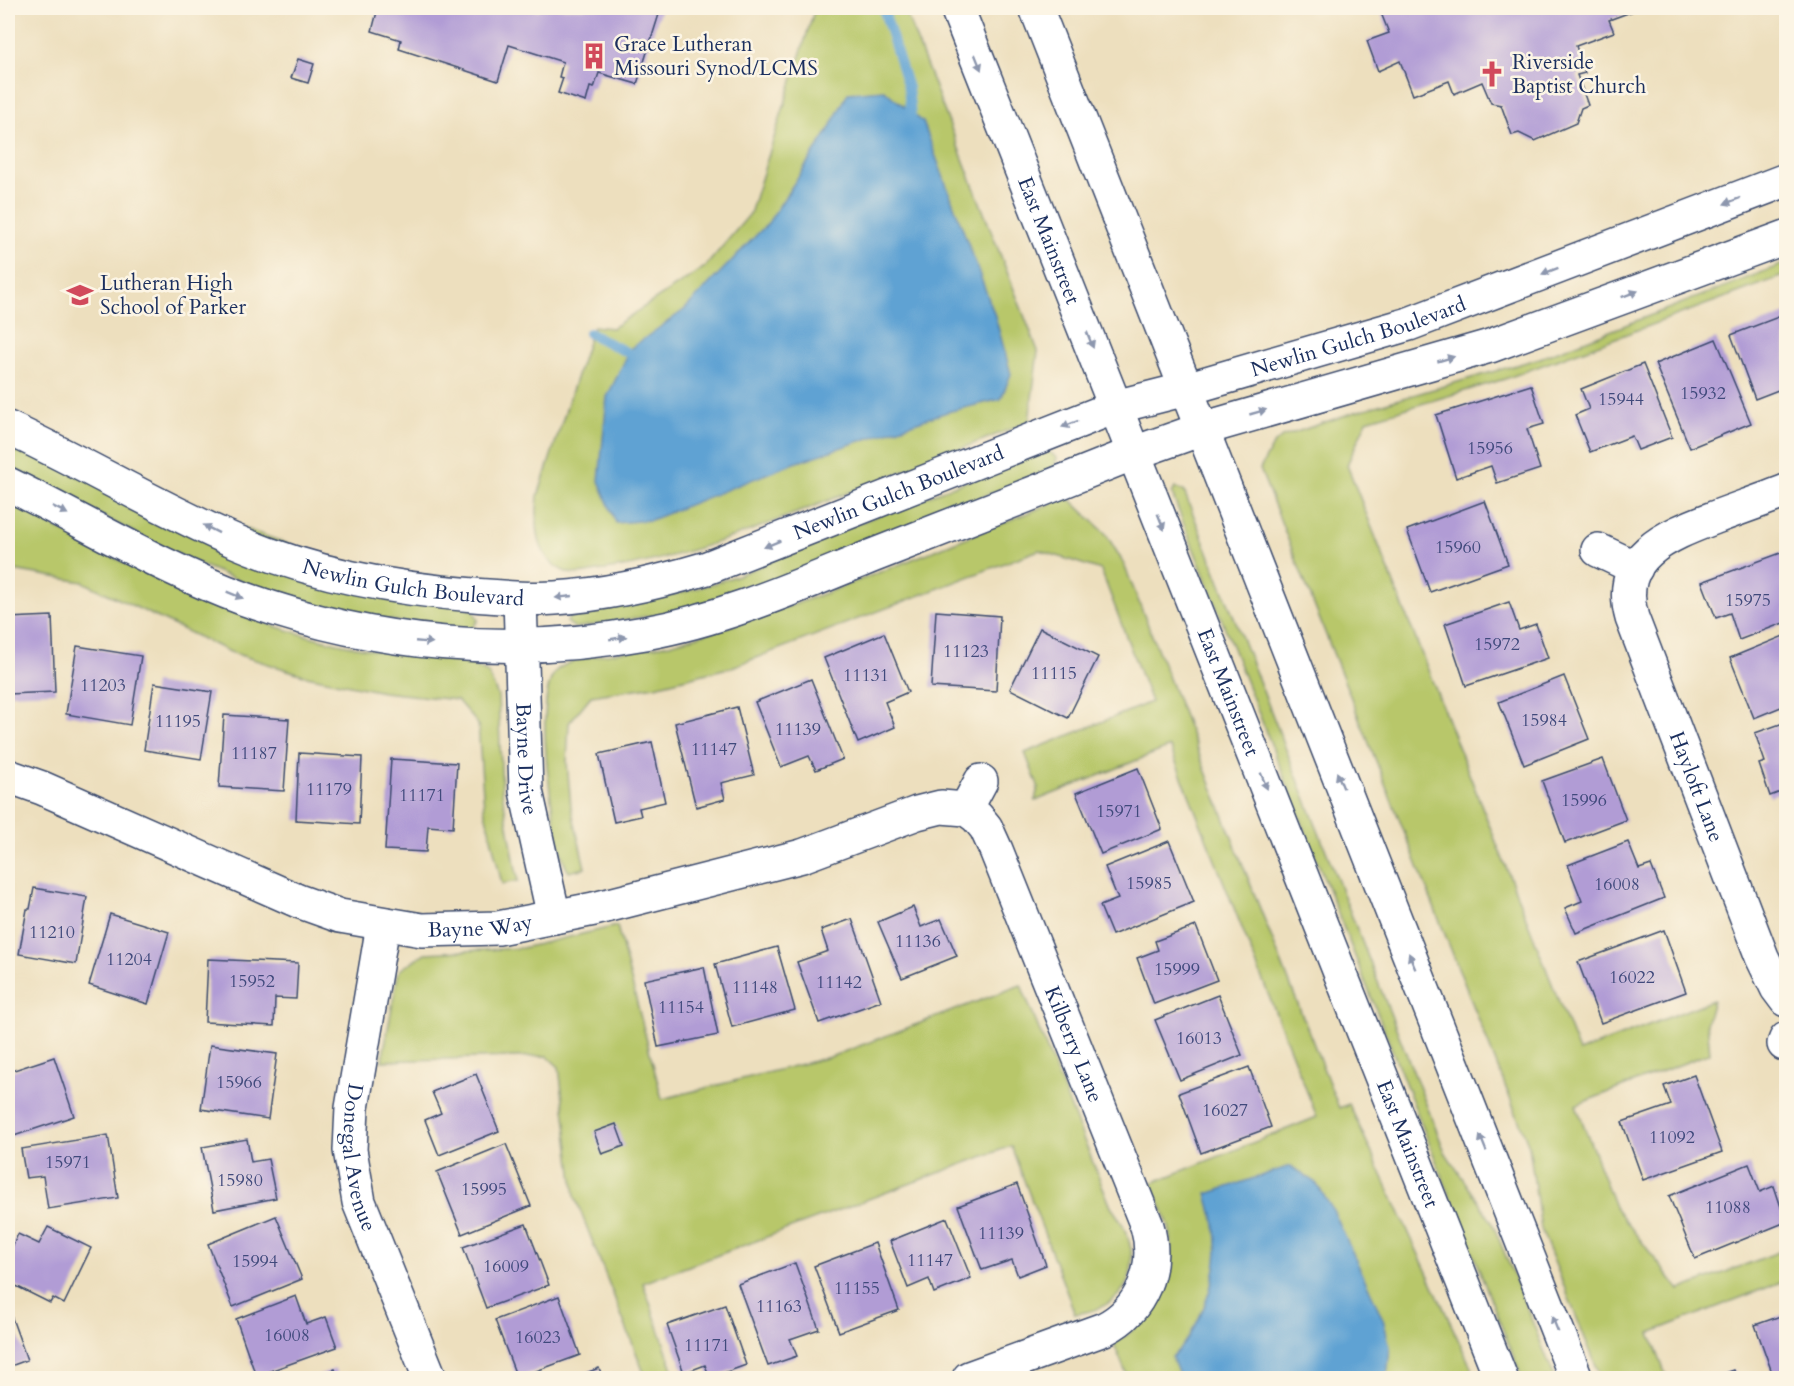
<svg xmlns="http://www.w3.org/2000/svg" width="1794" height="1386" font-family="Cardo,serif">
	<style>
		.green { fill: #b8c76a; stroke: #6a7b64; stroke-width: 1.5 }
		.water { fill: #5fa2d3; stroke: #3d6898; stroke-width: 1.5 }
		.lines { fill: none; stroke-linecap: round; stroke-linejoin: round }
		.stream { stroke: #5fa2d3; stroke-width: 10 }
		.building { fill: #b19cd5 }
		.minor-casing { stroke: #3a496c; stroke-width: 36 }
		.tertiary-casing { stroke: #3a496c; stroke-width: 36 }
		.secondary-casing { stroke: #3a496c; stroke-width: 36 }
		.minor { stroke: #fff; stroke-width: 33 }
		.tertiary { stroke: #fff; stroke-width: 33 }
		.secondary { stroke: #fff; stroke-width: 33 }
		.oneway { fill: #8d97ae }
		.labels { text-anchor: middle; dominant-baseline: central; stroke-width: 5; stroke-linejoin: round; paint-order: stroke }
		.number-label { font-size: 18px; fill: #404a7c }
		.poi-label { font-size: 21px; fill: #1b2f5e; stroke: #fcf5e5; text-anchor: start }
		.street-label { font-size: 21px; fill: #1b2f5e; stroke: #fcf5e5 }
	</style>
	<rect width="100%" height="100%" fill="#fcf5e5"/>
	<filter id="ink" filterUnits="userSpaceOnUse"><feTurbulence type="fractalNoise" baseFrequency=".0167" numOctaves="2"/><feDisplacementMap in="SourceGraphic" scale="12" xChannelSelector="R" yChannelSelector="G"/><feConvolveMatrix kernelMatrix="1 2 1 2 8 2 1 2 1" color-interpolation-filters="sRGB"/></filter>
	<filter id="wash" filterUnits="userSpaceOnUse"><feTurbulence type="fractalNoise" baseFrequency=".008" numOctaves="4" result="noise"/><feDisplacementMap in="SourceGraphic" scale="24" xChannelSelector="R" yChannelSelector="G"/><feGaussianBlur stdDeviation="1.35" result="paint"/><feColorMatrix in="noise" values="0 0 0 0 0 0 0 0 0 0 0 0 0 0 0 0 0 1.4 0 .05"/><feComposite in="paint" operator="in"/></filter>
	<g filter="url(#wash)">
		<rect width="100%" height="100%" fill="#eddfbe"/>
		<g class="green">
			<path d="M815 8H904L1038 351 1029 422C960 449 891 476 822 503 751 531 680 559 605 570 594 571 579 576 569 573 535 562 535 526 538 496L593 326 612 328 705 267 750 214Z"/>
			<path d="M1786 263V275L1505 379 1367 420 1347 465 1579 1052 1713 1000 1707 1022 1710 1053 1576 1105 1615 1207 1679 1290 1786 1249V1280L1650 1333 1667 1378H1601L1541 1229 1529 1146 1260 469 1273 445 1282 437 1355 412 1540 358Z"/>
			<path d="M8 444 473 610 478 620 472 629C388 624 306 608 228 576 152 546 80 503 8 466Z"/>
			<path d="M1047 450 1057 458 1054 467 1049 470 748 590 679 611 575 628 567 622 572 613C653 601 730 587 802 545Z"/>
			<path d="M1175 488 1184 491 1445 1152 1492 1222 1555 1378H1522L1172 494Z"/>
			<path d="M1068 497 1106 534 1123 562 1339 1108 1349 1104 1476 1378H1128L1114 1344C1147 1324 1176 1281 1171 1240 1170 1221 1158 1201 1152 1183L1317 1117 1170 747 1035 801 1038 786 1025 753 1151 702 1101 570 1039 550 732 667 655 686 591 696 569 723 567 762 571 807 585 868 569 872 566 867C553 834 532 698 556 671 572 653 646 651 673 643 806 607 939 547 1068 497Z"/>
			<path d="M8 501C84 544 172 589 254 619 322 644 395 656 467 662L488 673 498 696 502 792 518 881 502 884 484 808 478 724 457 700 383 692 307 676 230 652 83 582 8 569Z"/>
			<path d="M617 926 662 1099 830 1057 1021 985 1111 1207C1146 1252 1139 1306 1075 1314L1011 1146 643 1283 676 1378H646L575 1197 559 1067 547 1056 382 1061 398 975 400 970 425 953 522 948Z"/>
		</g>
		<g class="water">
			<path d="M884 90 923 122 995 316 1011 374 1001 399 947 412 786 466 651 520 616 523 599 481 607 397 631 348 684 310 768 223 827 133 848 93Z"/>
			<path d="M1290 1166 1316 1183 1333 1210 1383 1319 1390 1347 1387 1378H1180L1172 1357C1198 1332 1215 1287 1217 1250 1218 1231 1212 1212 1207 1194Z"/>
		</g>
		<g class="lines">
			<g class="stream">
				<path d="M883 8 908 88 912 126"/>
				<path d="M589 333 640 359"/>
			</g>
		</g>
		<g id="blocks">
			<g class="building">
				<path d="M378 8H527L538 11 540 8H661L637 84 599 73 594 88 590 87 586 102 558 93 563 78 559 77 563 62 509 45 498 81 399 49 401 40 372 31Z"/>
				<path d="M1379 8H1635L1636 10 1609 20 1614 32 1576 46 1585 73 1577 75 1588 105 1581 108 1576 123 1535 141 1519 133 1512 135 1501 105 1491 103 1482 82 1454 94 1449 81 1413 95 1400 61 1378 71 1367 41 1389 33Z"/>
				<path d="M298 59 314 64 308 83 291 78Z"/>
				<path d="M1786 314V387L1755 399 1731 335Z"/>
				<path d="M1716 339 1751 423 1690 448 1655 364Z"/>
				<path d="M1643 364 1672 437 1638 450 1632 436 1590 452 1575 415 1589 409 1581 389Z"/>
				<path d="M1531 385 1544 424 1527 429 1540 469 1497 483 1491 466 1456 478 1436 415Z"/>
				<path d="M1485 501 1508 564 1430 592 1407 530Z"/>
				<path d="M1786 551V622L1739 640 1730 613 1716 618 1702 582Z"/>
				<path d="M1509 602 1519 630 1536 624 1548 658 1466 686 1445 624Z"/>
				<path d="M936 611 1000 616 996 691 931 687Z"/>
				<path d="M52 616 55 692 8 694V618Z"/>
				<path d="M1040 628 1098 657 1068 718 1010 689Z"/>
				<path d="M884 633 908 692 885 702 895 727 858 743 824 658Z"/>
				<path d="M1786 635V705L1754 718 1730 658Z"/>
				<path d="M77 646 141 656 130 725 66 714Z"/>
				<path d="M1564 676 1589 739 1524 765 1499 702Z"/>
				<path d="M811 679 843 759 816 770 809 756 781 767 755 702Z"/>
				<path d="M154 683 212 692 201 759 144 750Z"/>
				<path d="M737 707 754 775 721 783 725 799 696 807 675 723Z"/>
				<path d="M224 715 289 719 284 791 219 787Z"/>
				<path d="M1786 722V790L1770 796 1759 764 1765 762 1755 733Z"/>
				<path d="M652 742 665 802 639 808 641 816 614 822 599 754Z"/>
				<path d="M299 753 362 757 359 824 296 820Z"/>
				<path d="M391 759 457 763 453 828 428 826 426 852 385 850Z"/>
				<path d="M1603 759 1626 820 1565 843 1542 781Z"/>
				<path d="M1138 768 1162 829 1101 854 1076 793Z"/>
				<path d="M1169 841 1194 902 1112 935 1100 906 1118 899 1105 867Z"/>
				<path d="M1628 842 1639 869 1651 865 1664 898 1576 933 1565 908 1582 901 1568 865Z"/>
				<path d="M34 888 87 897 76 964 19 954 27 909H30Z"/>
				<path d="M913 907 921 927 941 919 957 956 902 978 878 922Z"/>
				<path d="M110 914 169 932 148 1004 89 985Z"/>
				<path d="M852 919 881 1001 819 1023 797 962 828 951 821 930Z"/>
				<path d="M1196 926 1217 980 1154 1004 1137 958 1158 950 1155 941Z"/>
				<path d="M1664 930 1686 992 1601 1023 1578 962Z"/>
				<path d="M777 947 795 1010 732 1027 715 964Z"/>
				<path d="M208 959 298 963 296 999 275 998 274 1026 205 1022Z"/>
				<path d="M704 967 718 1035 658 1047 644 980Z"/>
				<path d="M1218 995 1242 1055 1180 1080 1155 1020Z"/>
				<path d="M210 1045 277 1054 268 1119 201 1109Z"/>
				<path d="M54 1057 74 1116 8 1138V1072Z"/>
				<path d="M1249 1067 1271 1127 1201 1153 1179 1093Z"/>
				<path d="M476 1074 499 1131 439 1155 425 1120 441 1113 432 1092Z"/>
				<path d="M1694 1075 1722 1152 1643 1180 1622 1122 1671 1105 1664 1086Z"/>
				<path d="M616 1124 624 1146 602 1154 594 1132Z"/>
				<path d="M108 1135 118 1198 48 1209 43 1176 26 1178 21 1149Z"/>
				<path d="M247 1139 251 1162 268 1159 276 1198 214 1210 202 1147Z"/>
				<path d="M506 1144 531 1206 462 1234 437 1172Z"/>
				<path d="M1749 1164 1760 1192 1774 1186 1786 1222 1695 1259 1669 1196Z"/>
				<path d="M1017 1184 1046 1265 1018 1276 1012 1260 982 1270 958 1206Z"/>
				<path d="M276 1216 302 1279 233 1307 208 1244Z"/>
				<path d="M947 1218 971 1278 934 1293 929 1279 908 1288 890 1241Z"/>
				<path d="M526 1224 549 1285 486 1308 463 1247Z"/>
				<path d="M48 1227 91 1248 64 1304 53 1298 50 1303 8 1282V1256L18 1234 39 1244Z"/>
				<path d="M875 1243 899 1310 839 1332 814 1266Z"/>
				<path d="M795 1263 819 1329 790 1339 797 1356 768 1366 738 1284Z"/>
				<path d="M296 1296 306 1324 326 1317 337 1347 256 1376 236 1319Z"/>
				<path d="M559 1296 580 1355 517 1378 495 1320Z"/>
				<path d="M725 1305 746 1365 710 1378 705 1365 684 1373 667 1325Z"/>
				<path d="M8 1307 27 1360 8 1367Z"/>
				<path d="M1786 1314V1378H1774L1755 1325Z"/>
				<path d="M599 1368 603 1378H573Z"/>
				<path d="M335 1369 338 1378H310Z"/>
				<path d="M1734 1370 1737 1378H1712Z"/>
			</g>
		</g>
	</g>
	<g filter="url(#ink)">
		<use href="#blocks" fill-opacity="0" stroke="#3a496c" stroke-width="1.5"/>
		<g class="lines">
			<g class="minor-casing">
				<g id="minor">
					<path id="s1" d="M1186 389 1409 324 1786 180"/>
					<path d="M1202 429 1490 346 1786 237"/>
					<path id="s2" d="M1786 491C1763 500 1740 508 1716 517 1669 535 1614 555 1632 618L1762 957 1777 988 1786 1000"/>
					<path d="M1598 550 1636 568"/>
					<path id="s3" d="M520 599 526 791 554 917"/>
					<path id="s4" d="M8 776 42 788 298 901 340 916 422 930 498 928 594 909 802 856 917 813 941 807 966 809 977 817 986 828 996 850 1147 1226C1159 1267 1142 1310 1104 1329L969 1378"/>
					<path d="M966 809 981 781"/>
					<path id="s5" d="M383 925 352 1108 350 1150 359 1202 430 1378"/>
					<path d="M1784 1044 1786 1039"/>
				</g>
			</g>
			<g class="tertiary-casing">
				<g id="tertiary">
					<path id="s6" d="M8 428C84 463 158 508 235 541 312 574 391 589 474 595 501 597 528 600 555 598 607 595 657 583 707 568L1115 407 1186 389"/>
					<path d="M8 484C84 521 165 570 245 599 374 645 510 658 645 633 724 619 798 586 872 556 959 522 1047 488 1134 453L1202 429"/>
				</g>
			</g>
			<g class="secondary-casing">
				<g id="secondary">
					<path id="s7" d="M957 8 1501 1378"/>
					<path d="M1036 8 1576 1378"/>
				</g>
			</g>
			<use href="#minor" class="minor"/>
			<use href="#tertiary" class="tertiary"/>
			<use href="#secondary" class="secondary"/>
		</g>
		<defs><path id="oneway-solid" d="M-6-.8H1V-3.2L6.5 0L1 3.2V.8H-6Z" transform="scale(1.5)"/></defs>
		<g class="oneway">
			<use href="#oneway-solid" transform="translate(978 62) rotate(68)"/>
			<use href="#oneway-solid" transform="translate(1732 201) rotate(159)"/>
			<use href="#oneway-solid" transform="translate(1550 271) rotate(159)"/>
			<use href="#oneway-solid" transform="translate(1630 294) rotate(-21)"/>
			<use href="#oneway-solid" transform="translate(1090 340) rotate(68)"/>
			<use href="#oneway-solid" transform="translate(1446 359) rotate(-16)"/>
			<use href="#oneway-solid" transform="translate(1258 412) rotate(-16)"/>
			<use href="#oneway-solid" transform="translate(1070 424) rotate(159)"/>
			<use href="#oneway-solid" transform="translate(60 510) rotate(27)"/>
			<use href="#oneway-solid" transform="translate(1161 522) rotate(68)"/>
			<use href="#oneway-solid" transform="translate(211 529) rotate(-153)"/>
			<use href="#oneway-solid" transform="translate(772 544) rotate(158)"/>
			<use href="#oneway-solid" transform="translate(235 595) rotate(22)"/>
			<use href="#oneway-solid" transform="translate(564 597) rotate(174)"/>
			<use href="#oneway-solid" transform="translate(618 638) rotate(-9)"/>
			<use href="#oneway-solid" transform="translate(424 642) rotate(5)"/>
			<use href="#oneway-solid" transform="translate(1340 780) rotate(-112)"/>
			<use href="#oneway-solid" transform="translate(1264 781) rotate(68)"/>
			<use href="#oneway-solid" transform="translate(1412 961) rotate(-112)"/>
			<use href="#oneway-solid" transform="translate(1483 1143) rotate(-112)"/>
			<use href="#oneway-solid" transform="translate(1555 1324) rotate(-112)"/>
		</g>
	</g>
	<defs>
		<g id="building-bare" transform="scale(2.07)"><path d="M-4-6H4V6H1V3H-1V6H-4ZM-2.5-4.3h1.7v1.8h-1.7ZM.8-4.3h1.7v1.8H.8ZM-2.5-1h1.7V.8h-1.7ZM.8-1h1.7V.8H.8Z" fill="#d1495b" stroke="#fcf5e5" stroke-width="2.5" paint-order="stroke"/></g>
		<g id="church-bare" transform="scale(2.07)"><path d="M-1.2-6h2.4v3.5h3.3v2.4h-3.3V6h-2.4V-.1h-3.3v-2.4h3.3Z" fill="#d1495b" stroke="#fcf5e5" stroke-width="2.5" paint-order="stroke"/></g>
		<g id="school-bare" transform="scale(2.07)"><path d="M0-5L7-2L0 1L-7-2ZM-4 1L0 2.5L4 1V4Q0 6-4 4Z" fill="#d1495b" stroke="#fcf5e5" stroke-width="2.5" paint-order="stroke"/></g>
	</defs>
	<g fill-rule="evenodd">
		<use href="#building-bare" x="594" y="56"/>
		<use href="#church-bare" x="1492" y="74"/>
		<use href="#school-bare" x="80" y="295"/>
	</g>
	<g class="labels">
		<g class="number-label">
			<text x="1703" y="393">15932</text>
			<text x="1621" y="399">15944</text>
			<text x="1490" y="448">15956</text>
			<text x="1458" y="547">15960</text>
			<text x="1748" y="600">15975</text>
			<text x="1497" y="644">15972</text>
			<text x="966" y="651">11123</text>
			<text x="1054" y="673">11115</text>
			<text x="866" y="675">11131</text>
			<text x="103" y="685">11203</text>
			<text x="1544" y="720">15984</text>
			<text x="178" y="721">11195</text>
			<text x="798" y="729">11139</text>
			<text x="714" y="749">11147</text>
			<text x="254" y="753">11187</text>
			<text x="329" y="789">11179</text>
			<text x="422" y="795">11171</text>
			<text x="1584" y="800">15996</text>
			<text x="1119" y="811">15971</text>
			<text x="1149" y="883">15985</text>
			<text x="1617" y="884">16008</text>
			<text x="52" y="932">11210</text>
			<text x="918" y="941">11136</text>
			<text x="129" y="959">11204</text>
			<text x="1177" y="969">15999</text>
			<text x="1632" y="977">16022</text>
			<text x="252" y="981">15952</text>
			<text x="839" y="982">11142</text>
			<text x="755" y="987">11148</text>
			<text x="681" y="1007">11154</text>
			<text x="1199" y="1038">16013</text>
			<text x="239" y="1082">15966</text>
			<text x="1225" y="1110">16027</text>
			<text x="1672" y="1137">11092</text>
			<text x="68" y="1162">15971</text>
			<text x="240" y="1180">15980</text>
			<text x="484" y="1189">15995</text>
			<text x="1728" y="1207">11088</text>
			<text x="1001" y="1233">11139</text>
			<text x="930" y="1260">11147</text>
			<text x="255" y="1261">15994</text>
			<text x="506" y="1266">16009</text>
			<text x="857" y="1288">11155</text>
			<text x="779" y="1306">11163</text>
			<text x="287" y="1335">16008</text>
			<text x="538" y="1337">16023</text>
			<text x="707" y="1345">11171</text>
		</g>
		<g class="poi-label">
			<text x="614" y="44">Grace Lutheran<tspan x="614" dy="24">Missouri Synod/LCMS</tspan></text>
			<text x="1512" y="62">Riverside<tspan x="1512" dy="24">Baptist Church</tspan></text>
			<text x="100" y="283">Lutheran High<tspan x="100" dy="24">School of Parker</tspan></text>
		</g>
		<g class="street-label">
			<text stroke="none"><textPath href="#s7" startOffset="250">East Mainstreet</textPath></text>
			<text stroke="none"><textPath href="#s1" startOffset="180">Newlin Gulch Boulevard</textPath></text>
			<text stroke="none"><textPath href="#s6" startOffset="942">Newlin Gulch Boulevard</textPath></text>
			<text stroke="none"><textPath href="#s6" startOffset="438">Newlin Gulch Boulevard</textPath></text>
			<text stroke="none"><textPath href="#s7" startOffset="736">East Mainstreet</textPath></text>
			<text stroke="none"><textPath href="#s3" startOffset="160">Bayne Drive</textPath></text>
			<text stroke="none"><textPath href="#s2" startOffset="404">Hayloft Lane</textPath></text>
			<text stroke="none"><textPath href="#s4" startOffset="502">Bayne Way</textPath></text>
			<text stroke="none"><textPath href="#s4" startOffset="1266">Kilberry Lane</textPath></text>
			<text stroke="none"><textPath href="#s7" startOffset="1222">East Mainstreet</textPath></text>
			<text stroke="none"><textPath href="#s5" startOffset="236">Donegal Avenue</textPath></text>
		</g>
	</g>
	<rect width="1794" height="1386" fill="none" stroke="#fcf5e5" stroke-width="30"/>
</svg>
